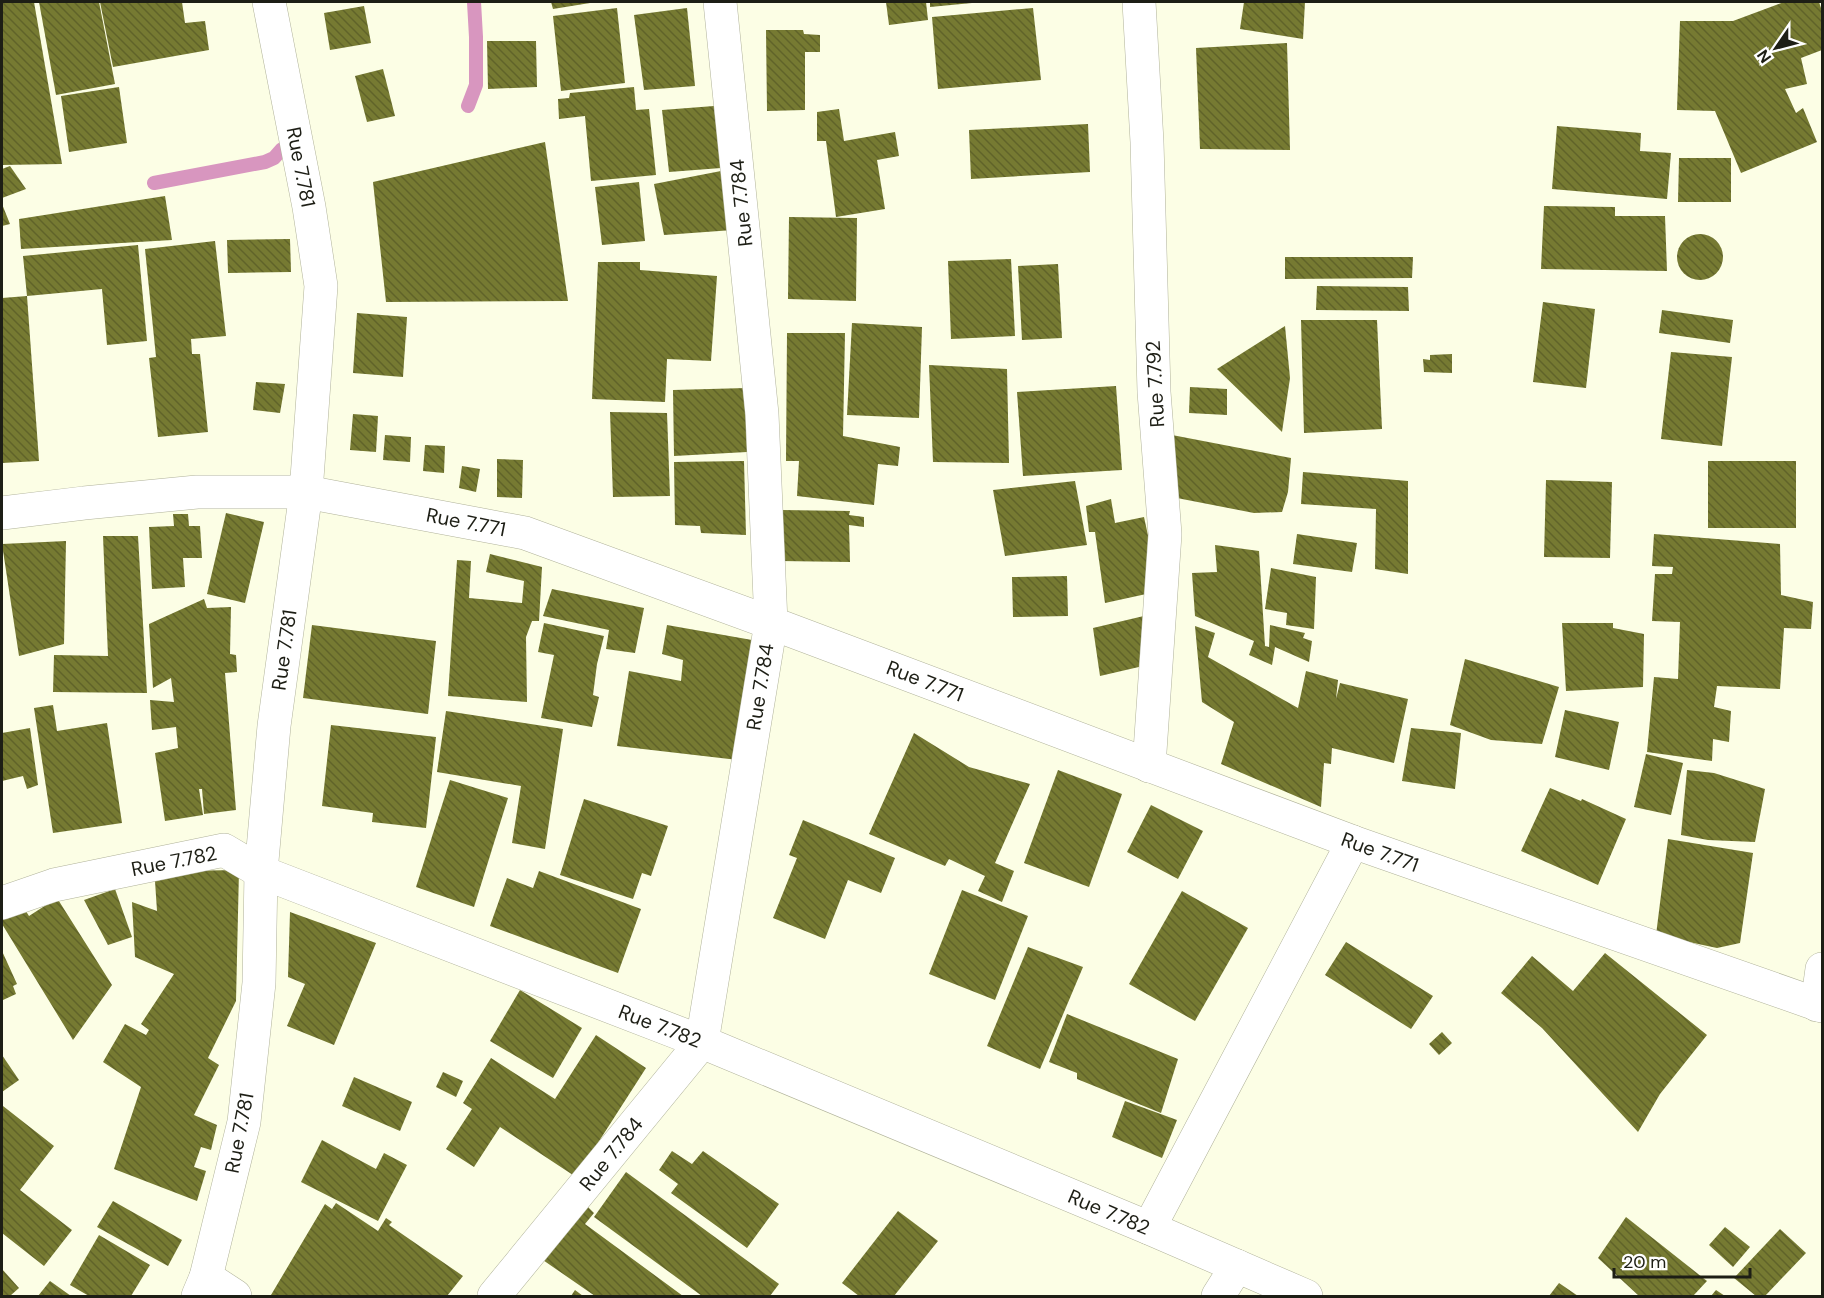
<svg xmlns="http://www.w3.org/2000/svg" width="1824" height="1298" font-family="'DM Sans',sans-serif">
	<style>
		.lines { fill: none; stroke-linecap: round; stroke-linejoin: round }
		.stream { stroke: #d896bf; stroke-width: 14 }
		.building { fill: url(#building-back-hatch) }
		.minor-casing { stroke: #b0b29a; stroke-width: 34 }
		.minor { stroke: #fff; stroke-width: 33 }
		.labels { text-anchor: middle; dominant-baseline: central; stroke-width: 4.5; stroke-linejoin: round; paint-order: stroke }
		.street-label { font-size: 20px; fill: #1d1e15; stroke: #fff }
	</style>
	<defs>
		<pattern id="building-back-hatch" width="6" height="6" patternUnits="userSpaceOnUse" patternTransform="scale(1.5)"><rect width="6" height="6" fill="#767a32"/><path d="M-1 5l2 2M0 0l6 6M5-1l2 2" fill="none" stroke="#606329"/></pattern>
	</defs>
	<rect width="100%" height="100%" fill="#fcfee5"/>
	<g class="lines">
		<g class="stream">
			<path d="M468 106 476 85V37L474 2"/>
			<path d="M154 183 265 162 274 158 282 149"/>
		</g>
	</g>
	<g class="building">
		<path d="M2 2H34L62 164 2 165Z"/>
		<path d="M39 2H99L115 84 56 95Z"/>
		<path d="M100 2H182L185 23 205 21 209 50 113 67Z"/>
		<path d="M551 2H590V3L553 9Z"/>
		<path d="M886 2H926L928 20 889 25Z"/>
		<path d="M930 2H972V3L930 7Z"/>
		<path d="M1244 2H1305L1303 39 1240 29Z"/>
		<path d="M1784 2H1819L1822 11V50L1801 58 1807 84 1785 89 1796 113 1803 108 1817 142 1741 173 1715 111 1677 110 1680 21H1733Z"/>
		<path d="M364 6 371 43 330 50 324 13Z"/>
		<path d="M617 8 625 83 561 91 553 16Z"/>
		<path d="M687 8 695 86 644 90 634 15Z"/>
		<path d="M1033 8 1041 80 938 89 932 17Z"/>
		<path d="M766 30H803L804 34 820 35V52H805V110L767 111Z"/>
		<path d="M487 41H536L537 87 488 89Z"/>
		<path d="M1287 43 1290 150 1200 149 1196 48Z"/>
		<path d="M383 69 395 116 367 122 355 76Z"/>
		<path d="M119 87 127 143 69 152 61 96Z"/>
		<path d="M634 87 636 110 649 109 656 175 591 181 585 116 559 119 558 99 569 98 570 93Z"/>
		<path d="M714 106 721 168 669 172 662 110Z"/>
		<path d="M839 109 844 141 895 132 899 156 877 160 885 209 836 217 826 141H817V112Z"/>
		<path d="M1088 124 1090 172 971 179 969 130Z"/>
		<path d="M1557 126 1641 133 1640 151 1671 153 1667 199 1552 189Z"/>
		<path d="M545 142 568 301 386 302 373 182Z"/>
		<path d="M1679 158H1731V202H1678Z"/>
		<path d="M10 166 26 189 2 198V169Z"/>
		<path d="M721 171 733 230 664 235 654 184Z"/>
		<path d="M639 182 645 241 602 245 595 187Z"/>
		<path d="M165 196 172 240 21 249 19 219Z"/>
		<path d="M2 204 10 224 2 226Z"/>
		<path d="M1544 206 1615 207V216H1665L1667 271 1541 269Z"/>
		<path d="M789 217 857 218 856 301 788 299Z"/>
		<circle cx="1700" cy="257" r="23"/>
		<path d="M290 239 291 272 228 273 227 240Z"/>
		<path d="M215 241 226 336 191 339 192 354H200L208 432 158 437 149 358 156 357 145 249Z"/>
		<path d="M138 245 147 341 107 345 102 289 27 296 23 256Z"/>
		<path d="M1285 257H1413L1412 278 1285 279Z"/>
		<path d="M1011 259 1015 336 951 339 948 261Z"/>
		<path d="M598 262H640V270L717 276 711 361 667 359 665 402 592 399Z"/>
		<path d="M1058 264 1062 338 1022 340 1018 266Z"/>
		<path d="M1317 286 1408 287 1409 311 1316 310Z"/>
		<path d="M27 296 39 461 2 463V298Z"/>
		<path d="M1543 302 1595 309 1586 388 1533 382Z"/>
		<path d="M1662 310 1733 320 1730 343 1659 333Z"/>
		<path d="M357 313 407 317 403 377 353 373Z"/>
		<path d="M1301 320H1377L1382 429 1304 433Z"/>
		<path d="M852 323 922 327 919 418 847 415Z"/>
		<path d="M1285 326 1290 378 1282 432 1217 369Z"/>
		<path d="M787 333H845L843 436 900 447 898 466 878 464 874 505 797 496 799 461H786Z"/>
		<path d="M1671 352 1732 357 1722 446 1661 439Z"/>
		<path d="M1452 354V373L1424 372 1423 359 1430 360V355Z"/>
		<path d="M929 365 1007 369 1009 463 933 462Z"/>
		<path d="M256 382 285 384 280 413 253 410Z"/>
		<path d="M1116 386 1122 470 1023 476 1017 392Z"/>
		<path d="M1190 387 1227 389V415L1189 413Z"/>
		<path d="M746 388 747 452 674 456 673 390Z"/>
		<path d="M610 412 667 413 670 496 613 497Z"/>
		<path d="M353 414 378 416 376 452 350 450Z"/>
		<path d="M385 435 411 437 410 462 383 460Z"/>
		<path d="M1172 435 1291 458 1288 492 1282 512 1254 513 1177 498Z"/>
		<path d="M425 445 445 446 444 473 423 471Z"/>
		<path d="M497 459 523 460 522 498 497 497Z"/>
		<path d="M744 461 746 535 701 533 700 526 675 525 674 462Z"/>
		<rect x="1708" y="461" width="88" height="67"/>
		<path d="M462 466 480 469 476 492 459 488Z"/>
		<path d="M1303 472 1408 481V574L1375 569 1376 509 1301 504Z"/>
		<path d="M1546 480 1612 482 1610 558 1544 557Z"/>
		<path d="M1075 481 1087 545 1005 556 993 490Z"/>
		<path d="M1111 499 1115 523 1144 517 1160 591 1105 603 1095 532H1089L1086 506Z"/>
		<path d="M781 510 850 511 849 515 864 517V527L849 525 850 562 780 561Z"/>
		<path d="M226 513 264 522 245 603 207 594Z"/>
		<path d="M173 514H188L189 526H200L202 558H183L185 587 152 589 149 527 174 526Z"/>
		<path d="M1297 534 1357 543 1352 572 1293 564Z"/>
		<path d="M1654 534 1780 544 1781 595 1813 602 1811 629 1784 628 1780 689 1717 686 1714 707 1731 711 1729 742 1713 739 1712 761 1647 752 1654 677 1678 679 1680 622 1652 621 1655 574H1672L1673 567 1652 566Z"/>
		<path d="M103 536H138L147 693 53 692 54 655 108 656Z"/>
		<path d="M66 541 64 644 19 656 2 544Z"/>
		<path d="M1215 545 1259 551 1265 646 1269 647 1270 625 1305 633 1303 638 1312 641 1309 662 1275 647 1272 665 1249 655 1254 641 1195 616 1192 573 1217 572Z"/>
		<path d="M490 554 542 567 539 621H532L526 637 527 702 448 696 457 560 471 561 469 598 522 603 524 581 486 572Z"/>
		<path d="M1271 568 1316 577 1314 629 1286 625 1287 613 1265 609Z"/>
		<path d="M1067 576 1068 616 1013 617 1012 577Z"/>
		<path d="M552 589 644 608 635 653 606 649 609 630 543 616Z"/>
		<path d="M204 599 207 608 231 607 230 654 236 655 237 672 225 673 236 810 204 814 202 789H199L203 815 165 821 155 753 178 748 176 727 152 730 150 700 174 702 171 678 153 688 149 624Z"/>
		<path d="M1148 615 1156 663 1100 676 1093 628Z"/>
		<path d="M544 623 604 636 597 664 593 695 599 697 592 727 541 718 554 655 538 652Z"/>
		<path d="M1562 623H1613V628L1644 634 1643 687 1566 691Z"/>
		<path d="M312 625 436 641 428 714 303 698Z"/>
		<path d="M667 625 752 640 738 760 617 746 629 671 681 681 683 660 662 654Z"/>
		<path d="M1195 626 1215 633 1208 657 1298 708 1306 671 1338 680 1336 699 1340 683 1408 699 1394 763 1332 748 1331 764 1324 763 1321 807 1221 764 1234 722 1202 702Z"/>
		<path d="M1465 659 1559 687 1542 744 1491 740 1450 725Z"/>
		<path d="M53 705 57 731 107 723 122 823 53 833 34 708Z"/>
		<path d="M1565 710 1619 722 1609 770 1555 757Z"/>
		<path d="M446 711 563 729 545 849 512 843 521 786 437 772Z"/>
		<path d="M331 725 436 737 426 828 372 822 373 813 322 806Z"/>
		<path d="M30 728 38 785 27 789 23 776 2 781V733Z"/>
		<path d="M1411 728 1461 733 1455 789 1402 781Z"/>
		<path d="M914 733 969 767 1030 784 995 863 1014 871 1002 902 978 891 985 876 949 859 945 866 869 834Z"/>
		<path d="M1646 754 1683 763 1671 815 1634 807Z"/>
		<path d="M1058 770 1122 794 1089 887 1024 863Z"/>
		<path d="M1687 770 1714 773 1765 789 1755 842 1708 840 1681 835Z"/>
		<path d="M450 780 508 798 474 907 416 887Z"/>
		<path d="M1550 788 1581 801 1582 799 1626 819 1598 885 1521 851Z"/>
		<path d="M584 799 668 826 651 876 642 873 633 899 560 875Z"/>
		<path d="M1151 805 1203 831 1178 879 1127 852Z"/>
		<path d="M803 820 895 858 881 893 848 880 825 939 773 918 797 858 789 855Z"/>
		<path d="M1668 839 1753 853 1740 943 1717 948 1656 935Z"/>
		<path d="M239 870 236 1001 208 1058 219 1065 194 1115 217 1125 211 1150 201 1147 194 1167 206 1171 197 1201 114 1169 141 1087 103 1062 125 1024 146 1035 149 1030 141 1024 174 974 135 957 132 902 157 911 155 881 178 871Z"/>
		<path d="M539 871 641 909 618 973 490 926 507 878 533 888Z"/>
		<path d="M115 889 132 937 108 945 84 900Z"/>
		<path d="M962 890 1028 916 995 1000 929 974Z"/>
		<path d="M1182 891 1248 928 1195 1021 1129 984Z"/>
		<path d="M57 898 112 985 73 1040 2 924V910L22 905 29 916Z"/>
		<path d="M290 912 376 943 334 1045 287 1026 305 984 288 977Z"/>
		<path d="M1346 942 1433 996 1411 1029 1325 975Z"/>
		<path d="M1028 947 1083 967 1040 1069 987 1046Z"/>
		<path d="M2 951 17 984 13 986 16 994 3 1000Z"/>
		<path d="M1605 953 1707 1035 1660 1094 1638 1132 1542 1028 1501 993 1532 956 1573 991Z"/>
		<path d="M520 990 582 1028 553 1078 490 1041Z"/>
		<path d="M1067 1014 1178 1059 1161 1113 1077 1079V1073L1049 1062Z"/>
		<path d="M1442 1032 1452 1043 1439 1055 1429 1044Z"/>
		<path d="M596 1035 646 1068 576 1177 500 1127 474 1167 446 1149 472 1109 463 1103 491 1058 555 1099Z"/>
		<path d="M2 1055 19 1080 2 1092Z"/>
		<path d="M443 1072 463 1081 456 1097 436 1087Z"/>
		<path d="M354 1077 412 1102 400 1131 342 1106Z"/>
		<path d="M1125 1101 1177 1120 1162 1158 1112 1137Z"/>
		<path d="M3 1106 54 1146 20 1190 72 1230 44 1266 2 1233V1210L3 1207 2 1206V1108Z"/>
		<path d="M322 1140 376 1169 384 1153 407 1165 378 1221 301 1182Z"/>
		<path d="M672 1151 692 1164 703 1151 779 1204 747 1248 671 1193 678 1184 659 1170Z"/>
		<path d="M626 1172 779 1284 770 1296H702L594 1217Z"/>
		<path d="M113 1201 182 1240 168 1266 97 1227Z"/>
		<path d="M336 1203 378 1231 386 1218 392 1222 389 1225 463 1276 447 1296H272L271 1295 325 1204 332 1209Z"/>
		<path d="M588 1207 594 1213 585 1224 683 1296H595L540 1258Z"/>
		<path d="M898 1211 938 1241 894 1296H859L842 1283Z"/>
		<path d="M1626 1217 1707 1281 1693 1296H1639L1598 1258Z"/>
		<path d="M1725 1227 1750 1247 1733 1267 1709 1245Z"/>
		<path d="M1780 1229 1806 1253 1765 1296H1756L1734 1278Z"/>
		<path d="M99 1235 150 1265 131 1296H89L70 1285Z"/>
		<path d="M2 1269 19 1288 10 1296H2Z"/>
		<path d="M50 1281 71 1296H38Z"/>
		<path d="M1559 1283 1578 1296H1549Z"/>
		<path d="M575 1290 583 1296H571Z"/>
		<path d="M1716 1290 1725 1296H1711Z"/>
	</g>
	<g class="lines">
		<g class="minor-casing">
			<g id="minor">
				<path d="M1139 2 1147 142 1154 392 1165 534 1149 766"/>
				<path d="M2 513 84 503 197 492H306L525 533 771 623 1353 842 1822 1006"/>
				<path d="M2 903 54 885 224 850 261 872 702 1042 1149 1228 1306 1296"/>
				<path d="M1817 1005 1822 969"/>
				<path d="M1149 1228 1353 842"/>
				<path d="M206 1277 235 1296"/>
				<path d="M198 1296 206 1277 244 1122 259 983 261 872 274 726 306 492 321 286 309 207 269 2"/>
				<path d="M494 1296 702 1042 771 623 762 414 720 2"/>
				<path d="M1218 1296 1237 1266"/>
			</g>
		</g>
		<use href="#minor" class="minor"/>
	</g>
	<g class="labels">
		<g class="street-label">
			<text transform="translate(301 167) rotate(79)">Rue 7.781</text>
			<text transform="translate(741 203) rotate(-96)">Rue 7.784</text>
			<text transform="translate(1155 384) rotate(-93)">Rue 7.792</text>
			<text transform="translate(466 522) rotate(11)">Rue 7.771</text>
			<text transform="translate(284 650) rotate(-82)">Rue 7.781</text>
			<text transform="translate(925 681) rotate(21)">Rue 7.771</text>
			<text transform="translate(760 687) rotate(-81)">Rue 7.784</text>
			<text transform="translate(1380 852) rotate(20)">Rue 7.771</text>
			<text transform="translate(174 861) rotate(-11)">Rue 7.782</text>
			<text transform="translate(660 1026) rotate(21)">Rue 7.782</text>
			<text transform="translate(239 1133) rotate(-79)">Rue 7.781</text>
			<text transform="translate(611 1154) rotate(-51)">Rue 7.784</text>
			<text transform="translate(1109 1212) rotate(23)">Rue 7.782</text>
		</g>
	</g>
	<rect width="1824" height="1298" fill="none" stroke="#1d1e15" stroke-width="6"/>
	<g transform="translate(1776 48) rotate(235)" stroke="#ffffff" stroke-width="4.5" paint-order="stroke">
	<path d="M0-4.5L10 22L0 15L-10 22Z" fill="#1d1e15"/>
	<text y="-9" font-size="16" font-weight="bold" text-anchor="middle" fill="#1d1e15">N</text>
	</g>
	<path d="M1614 1268v9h136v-9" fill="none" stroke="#1d1e15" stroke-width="3"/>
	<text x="1623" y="1268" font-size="18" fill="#1d1e15" stroke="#ffffff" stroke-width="4.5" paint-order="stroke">20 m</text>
</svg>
